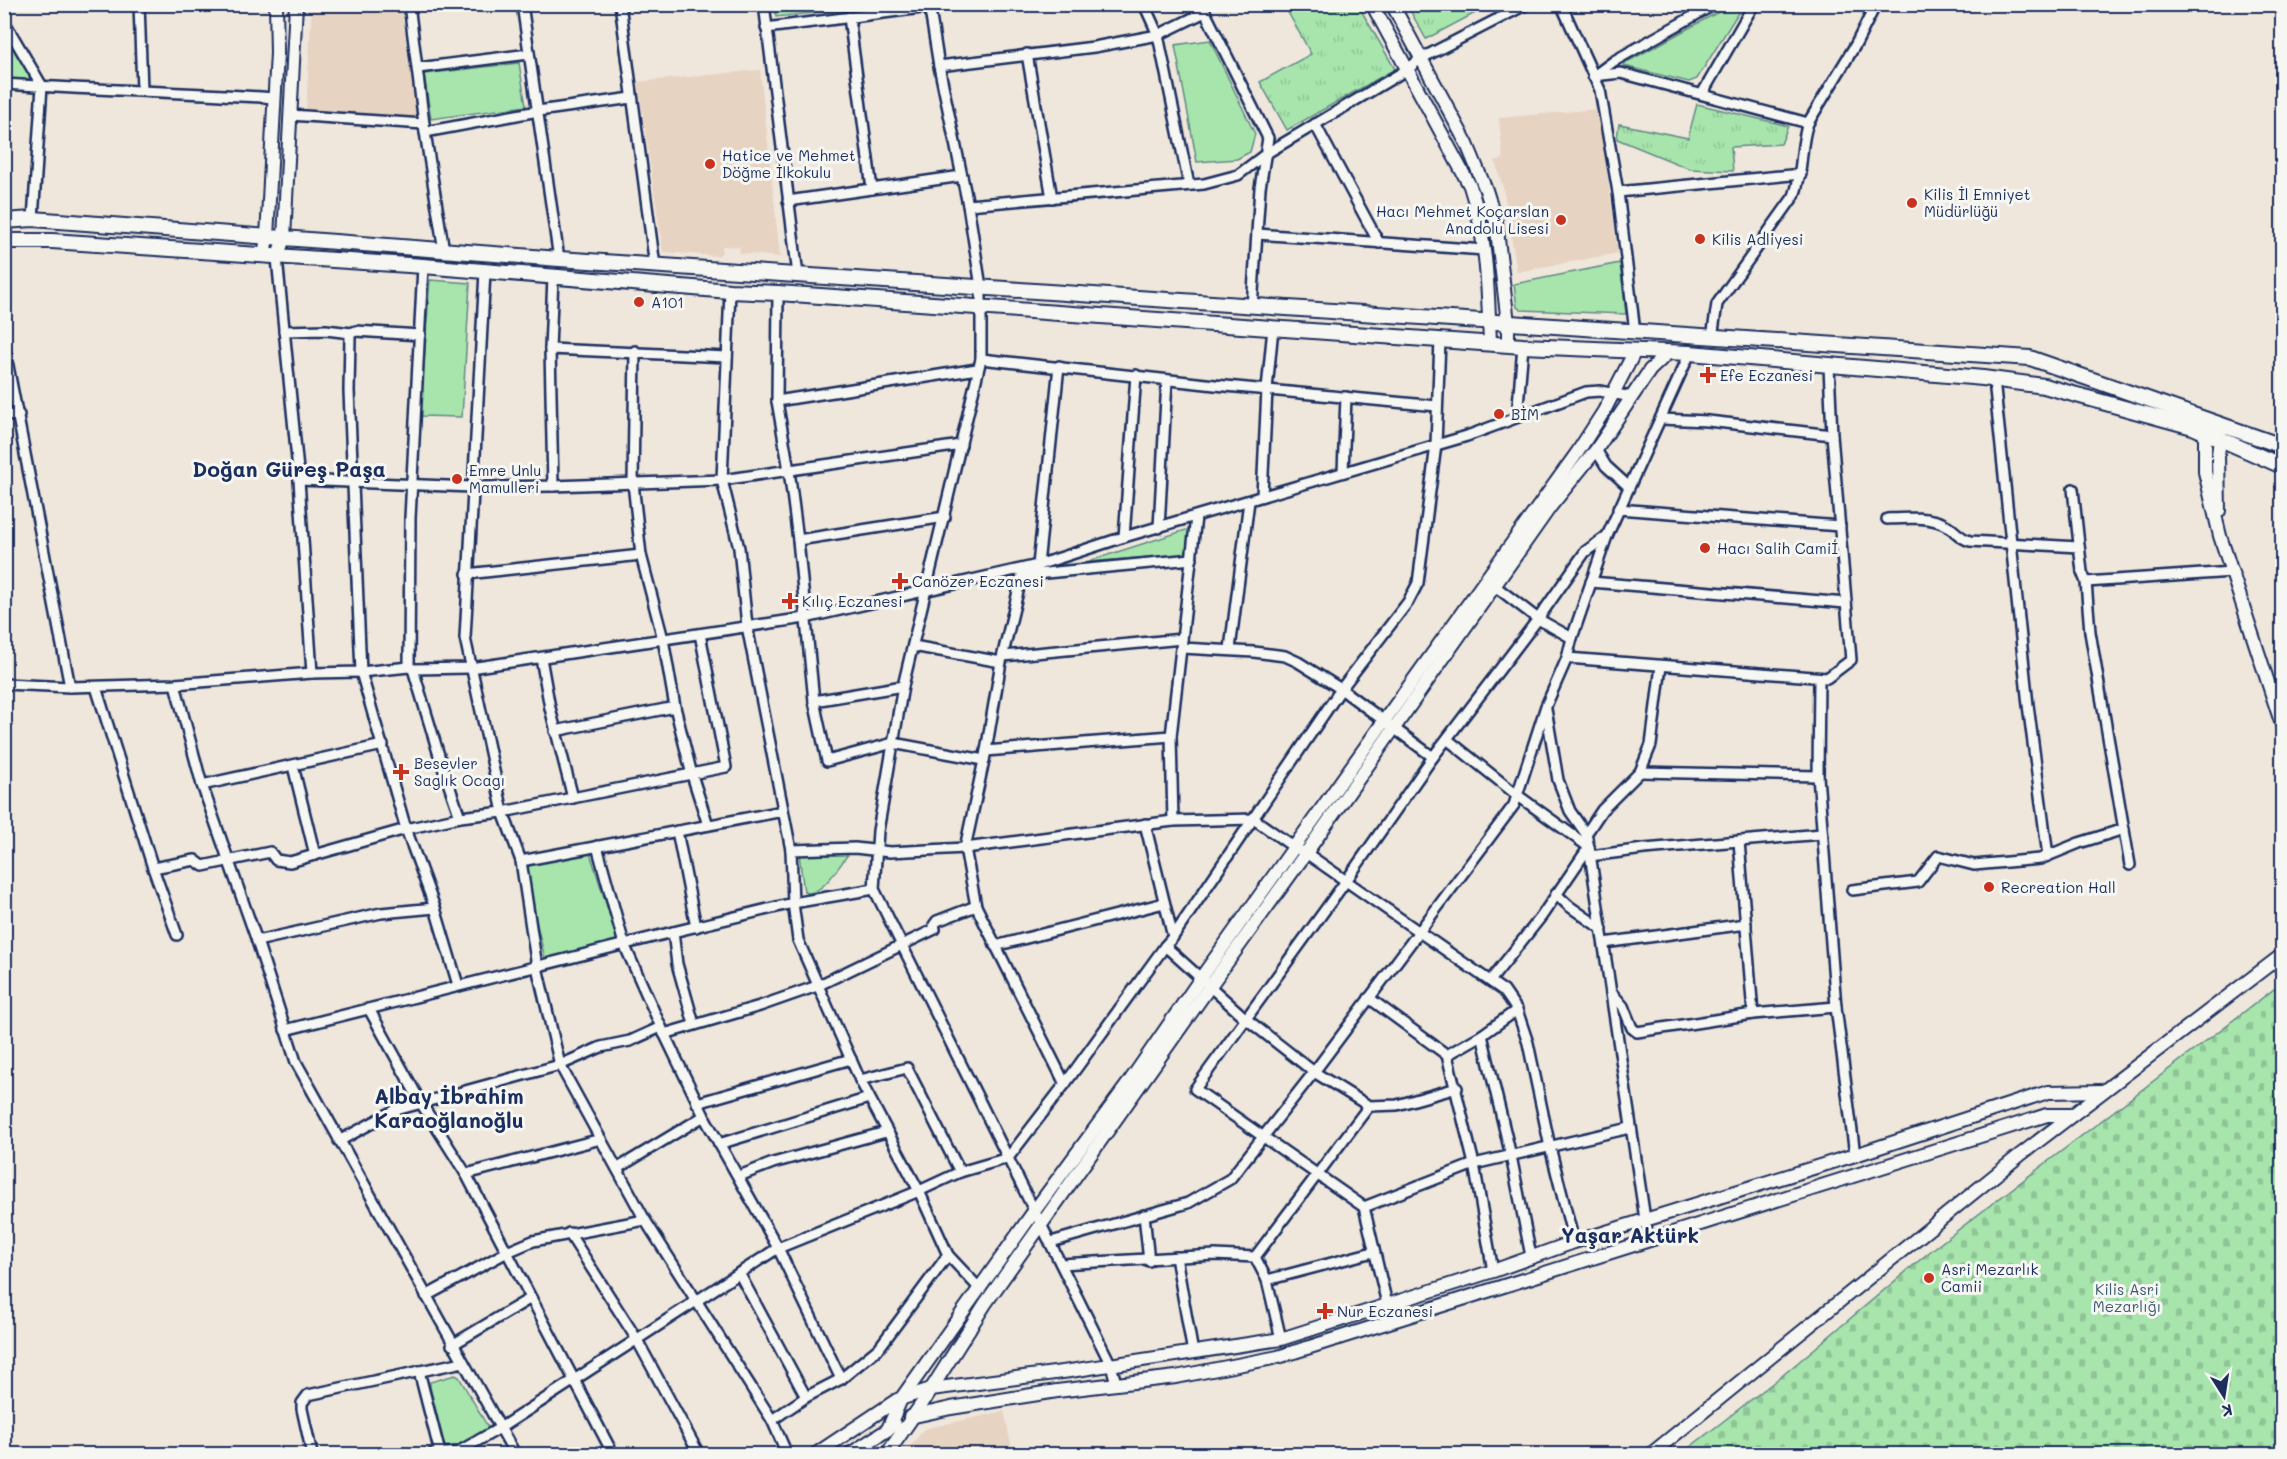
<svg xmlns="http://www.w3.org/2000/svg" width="2287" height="1459" font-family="Mali,sans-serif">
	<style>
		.built { fill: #e7d3c2 }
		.grass { fill: url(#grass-tufts); stroke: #618a85; stroke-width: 1.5 }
		.cemetery { fill: url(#cemetery-stones); stroke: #618a85; stroke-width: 1.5 }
		.park { fill: #a7e5ac; stroke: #618a85; stroke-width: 1.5 }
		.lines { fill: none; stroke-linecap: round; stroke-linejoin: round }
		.minor-casing { stroke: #1b2f5e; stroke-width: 14 }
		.tertiary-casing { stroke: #1b2f5e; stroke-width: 16 }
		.secondary-casing { stroke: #1b2f5e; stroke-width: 18 }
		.minor { stroke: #f6f6f2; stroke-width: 9 }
		.tertiary { stroke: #f6f6f2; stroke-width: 12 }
		.secondary { stroke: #f6f6f2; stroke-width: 14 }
		.poi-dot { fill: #c8321e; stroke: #f6f6f2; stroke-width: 2 }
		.labels { text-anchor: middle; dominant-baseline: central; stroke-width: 6; stroke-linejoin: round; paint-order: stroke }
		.poi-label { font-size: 15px; fill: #1b2f5e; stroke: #f6f6f2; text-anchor: start }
		.park-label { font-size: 15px; fill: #3e5c72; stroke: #f6f6f2 }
		.district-label { font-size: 21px; font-weight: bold; fill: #1b2f5e; stroke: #f6f6f2 }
	</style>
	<defs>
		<pattern id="grass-tufts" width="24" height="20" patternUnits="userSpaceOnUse" patternTransform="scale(1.5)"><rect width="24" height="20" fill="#a7e5ac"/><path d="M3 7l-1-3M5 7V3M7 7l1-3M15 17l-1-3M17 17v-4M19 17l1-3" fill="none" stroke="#8fc596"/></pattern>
		<pattern id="cemetery-stones" width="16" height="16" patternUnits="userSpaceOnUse" patternTransform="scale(1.5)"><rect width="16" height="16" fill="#a7e5ac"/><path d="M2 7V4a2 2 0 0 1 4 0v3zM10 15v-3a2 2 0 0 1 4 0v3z" fill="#8fc596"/></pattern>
	</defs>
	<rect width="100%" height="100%" fill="#efe6dc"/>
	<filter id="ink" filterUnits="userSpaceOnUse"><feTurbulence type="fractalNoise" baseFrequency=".0167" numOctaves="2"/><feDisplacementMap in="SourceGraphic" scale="12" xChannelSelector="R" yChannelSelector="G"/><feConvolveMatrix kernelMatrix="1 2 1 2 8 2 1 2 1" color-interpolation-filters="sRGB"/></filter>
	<g filter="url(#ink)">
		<g class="built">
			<path d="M312 5H401L417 118 306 110Z"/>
			<path d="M760 70 780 257 739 253 740 247 722 246V252L718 256 663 252 638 82Z"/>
			<path d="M1598 109 1618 253 1517 272 1503 187 1495 161 1503 159 1499 118Z"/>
			<path d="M1004 1411 1013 1454H905L924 1429Z"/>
		</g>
		<g class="grass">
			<path d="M1284 5H1358L1395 69 1287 130 1260 82 1311 54Z"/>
			<path d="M1407 5H1478L1481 10 1426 39Z"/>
			<path d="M1697 104 1788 126 1781 144 1731 147 1733 171 1690 169 1617 139 1619 124 1688 138Z"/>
		</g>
		<path class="cemetery" d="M2282 983V1454H1681L1783 1375 1933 1249Z"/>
		<g class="park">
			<path d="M775 5V4L889 5 776 17Z"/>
			<path d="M1731 5H1743L1697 79 1689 82 1624 66 1625 63Z"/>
			<path d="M4 34 30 76 26 82 5 81Z"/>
			<path d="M1210 40 1255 134 1250 152 1237 159 1197 162 1175 45Z"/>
			<path d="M519 63 526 106 431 119 424 74Z"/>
			<path d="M1620 263 1626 314 1521 310 1517 307 1514 284Z"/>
			<path d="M430 280 470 283 462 417 420 416Z"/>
			<path d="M1192 528 1190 554 1086 562Z"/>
			<path d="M851 850C841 863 821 899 804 892L799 854Z"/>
			<path d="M590 853 620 948 547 967 523 866Z"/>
			<path d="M455 1375 459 1377 489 1429 487 1433 451 1450 446 1451 430 1387V1382Z"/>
		</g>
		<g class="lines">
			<g class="minor-casing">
				<g id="minor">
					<path d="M139 4 142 90"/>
					<path d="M409 4 425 132 444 251"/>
					<path d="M522 4 559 259"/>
					<path d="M620 4 655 266"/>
					<path d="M764 4 798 275"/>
					<path d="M929 4 939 66 968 205 981 287V359L903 686 878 831 874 889 1111 1365 1116 1383"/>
					<path d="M1144 4 1158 35 1189 185"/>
					<path d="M1201 4 1268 138 1260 188 1252 307"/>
					<path d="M1561 4 1600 90 1618 192 1635 332"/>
					<path d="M849 17 872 189"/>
					<path d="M4 21 42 86 33 219"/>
					<path d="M766 28 930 7"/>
					<path d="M1027 54 1052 198"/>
					<path d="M939 66 1094 47 1158 35 1205 12"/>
					<path d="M418 68 529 54"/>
					<path d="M1595 75 1614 61 1715 4"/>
					<path d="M1593 76 1621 73 1808 123"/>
					<path d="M4 84C94 90 184 92 274 98"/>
					<path d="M1702 94 1754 4"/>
					<path d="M290 115 424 124"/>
					<path d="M1315 124 1379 243"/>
					<path d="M425 132 538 111 632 98"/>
					<path d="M1618 192 1801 174"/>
					<path d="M788 201 962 176"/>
					<path d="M968 205 1204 184 1238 175 1267 153 1408 69 1420 59 1527 4"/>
					<path d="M1257 234 1485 250"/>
					<path d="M277 258 299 480 312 673"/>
					<path d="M485 272 465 638 503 812 521 861 537 967 560 1065 645 1220 772 1420 787 1454"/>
					<path d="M730 291 722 480 739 548 747 626 791 850 793 903 798 940 860 1080 919 1191 948 1255 979 1288"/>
					<path d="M778 293 777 401 789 470 798 540 814 701 827 761 893 743 984 760"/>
					<path d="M284 331 326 330 351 333"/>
					<path d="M420 335 356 331 351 333 350 336 349 391 361 672 406 829 435 908 458 985"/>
					<path d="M1712 338 1717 304 1794 196C1804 171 1799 148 1808 123L1856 44 1876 4"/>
					<path d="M4 345 70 687"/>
					<path d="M550 349 553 277"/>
					<path d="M635 351 633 483 641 555 663 639 675 707 692 775 708 825"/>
					<path d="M981 359 1215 385 1437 406"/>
					<path d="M1059 366 1038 565 1022 575 1001 662 986 751 965 848 976 906 1065 1084"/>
					<path d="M1994 380 2028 705 2048 856"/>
					<path d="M777 401 977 369"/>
					<path d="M4 416 19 415"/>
					<path d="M1517 417 1523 346"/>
					<path d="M1661 419 1708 421 1832 435"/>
					<path d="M1596 450 1606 466 1628 486"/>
					<path d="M1343 472 1346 397"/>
					<path d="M299 480 472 487 553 486 722 480 961 445"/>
					<path d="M553 486 550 349 727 357"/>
					<path d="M2073 489 2082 572 2086 582 2090 632 2130 865"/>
					<path d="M1262 496 1267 389 1273 328"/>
					<path d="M1618 509 1840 526"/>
					<path d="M1887 519C1905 518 1930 516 1946 525 1955 530 1959 538 1970 541L2079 547"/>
					<path d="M1159 528 1167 380"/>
					<path d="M1607 536 1585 552 1538 619 1433 757 1346 881 1195 1089 1364 1207 1474 1164 1630 1128"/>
					<path d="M1124 537 1136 375"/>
					<path d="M798 540 945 517"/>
					<path d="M467 574 641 555"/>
					<path d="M1025 575 1192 559"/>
					<path d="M1591 582 1846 603"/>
					<path d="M2086 582 2232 572"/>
					<path d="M1491 583 1538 619 1572 638"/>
					<path d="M913 646 1001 662"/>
					<path d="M1182 648 1254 652 1285 656 1298 662 1341 689 1433 757"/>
					<path d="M1230 649 1249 501"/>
					<path d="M1003 656 1182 639"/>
					<path d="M541 658 550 708 573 798"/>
					<path d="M1567 658 1827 678 1851 660 1832 435 1829 366"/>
					<path d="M409 667 410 518 423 266"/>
					<path d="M413 669 441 762 460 817"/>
					<path d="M1819 678 1818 776 1836 1007 1855 1155"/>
					<path d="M4 684 70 687 175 684 312 673 361 672 409 667 413 669 470 668 805 618 1038 565 1124 537 1467 436 1586 392 1600 391 1632 397"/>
					<path d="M175 684 202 785 257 941 381 913 435 908"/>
					<path d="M96 687 153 868 177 935"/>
					<path d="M814 701 903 686"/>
					<path d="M1546 709 1558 780 1570 811 1586 834 1589 847 1648 1239"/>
					<path d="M555 731 675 707"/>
					<path d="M1447 739 1517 795 1589 847 1541 917 1490 981"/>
					<path d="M986 751 1171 736"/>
					<path d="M293 766 315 855"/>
					<path d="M1640 772 1818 776"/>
					<path d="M202 785 383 745"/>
					<path d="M1173 821 1171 736 1196 517"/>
					<path d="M1145 824 1173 937"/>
					<path d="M677 831 696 927"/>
					<path d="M1586 834 1602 810 1640 772 1651 745 1661 666"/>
					<path d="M1739 841 1753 1014"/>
					<path d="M597 846 624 944 661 1027 706 1120 778 1248 841 1379"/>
					<path d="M791 850 855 848 890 852 965 848 1173 821 1254 819 1295 848 1306 853 1504 991 1517 1010 1528 1043 1550 1147 1574 1242"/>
					<path d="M1590 856 1644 849 1822 834"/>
					<path d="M521 861 783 811"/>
					<path d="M153 868 195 860 203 866 270 852 276 860 290 862 406 829 460 817 503 812 726 767 700 634"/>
					<path d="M1852 890 1918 882 1938 856 1974 865 2040 859 2079 843 2124 829"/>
					<path d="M1556 894 1569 906 1602 929"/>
					<path d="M673 932 677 964 694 1024"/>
					<path d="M257 941 296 1062 515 1454"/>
					<path d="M1604 943 1746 924"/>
					<path d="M995 946 1164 903"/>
					<path d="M1165 946 1245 1018 1314 1072 1369 1106 1397 1105 1457 1088"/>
					<path d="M1611 992 1623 1006 1632 1028 1637 1032 1753 1014 1836 1007"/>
					<path d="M1369 998 1447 1055 1474 1164 1493 1271"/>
					<path d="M369 1009 421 1103 466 1174 507 1252 426 1296"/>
					<path d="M285 1030 673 932 793 903 874 889"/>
					<path d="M664 1034 760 1006 817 986 935 929 934 925 937 921 976 906"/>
					<path d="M1482 1035 1511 1156 1531 1256"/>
					<path d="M1447 1055 1482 1035 1517 1010"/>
					<path d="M860 1080 907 1068 960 1172"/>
					<path d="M697 1103 851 1059"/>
					<path d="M339 1141 396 1110 560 1065 601 1047 630 1041 661 1027"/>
					<path d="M719 1144 869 1098"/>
					<path d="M618 1168 704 1116"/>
					<path d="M466 1174 601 1139"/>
					<path d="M739 1176 773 1163 886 1132"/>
					<path d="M1364 1207 1387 1304"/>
					<path d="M1144 1215 1149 1261"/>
					<path d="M569 1233 636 1338 699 1454"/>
					<path d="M1051 1242 1188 1203 1230 1179 1314 1072 1514 805 1546 706 1567 658 1572 638 1607 536 1690 353"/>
					<path d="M1176 1257 1193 1353"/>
					<path d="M1255 1257 1267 1280 1281 1339"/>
					<path d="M1061 1264 1215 1255 1255 1257 1369 1106"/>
					<path d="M739 1273 806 1397"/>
					<path d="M1267 1280 1373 1252"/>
					<path d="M452 1345 531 1298"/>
					<path d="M419 1371 440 1453"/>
					<path d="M772 1420 806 1397 841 1379 879 1348 948 1255"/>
					<path d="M312 1454 302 1409V1403L308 1395 463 1362"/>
					<path d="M432 1454 458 1452 500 1428 778 1248 919 1191 960 1172 1008 1158 1065 1084 1165 946 1173 937 1341 689 1408 602 1418 583 1436 445 1440 340"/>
					<path d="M613 1454 507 1252 533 1241 645 1220"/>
				</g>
			</g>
			<g class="tertiary-casing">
				<g id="tertiary">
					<path d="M1372 4 1470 186C1487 237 1488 290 1490 343"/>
					<path d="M1392 4 1467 144 1486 190 1496 222 1508 323V345"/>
					<path d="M264 256 267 237 277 53 276 4"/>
					<path d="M277 258 284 238 296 4"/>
					<path d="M2210 425 2205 432V472L2220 536 2282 725"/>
					<path d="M2217 430 2220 439 2218 455 2219 511"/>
					<path d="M910 1417 951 1408 1057 1391 1176 1377 1278 1357 2047 1115H2072"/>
					<path d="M888 1429 901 1399 1035 1210 1130 1081 1201 978 1384 721 1577 453 1604 411 1635 351"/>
					<path d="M816 1454 897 1400 931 1389 1070 1371 1281 1339 1493 1271 1574 1242 1855 1155 2048 1092 2103 1091"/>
					<path d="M850 1454 895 1425"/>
					<path d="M887 1454 923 1402 985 1304 1210 986 1306 853 1550 507 1596 450 1650 370 1668 353"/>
					<path d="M1651 1454 2020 1155 2282 955"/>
				</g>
			</g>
			<g class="secondary-casing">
				<g id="secondary">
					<path d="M4 221 33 219 559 259 2030 358 2282 446"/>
					<path d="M4 241H52L423 266 730 291 778 293 1523 346 1690 353 1983 378 2044 386 2193 427 2282 466"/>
				</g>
			</g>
			<use href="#minor" class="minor"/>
			<use href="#tertiary" class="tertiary"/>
			<use href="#secondary" class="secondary"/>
		</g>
	</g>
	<g class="poi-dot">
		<circle cx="710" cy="164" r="6"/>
		<circle cx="1912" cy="203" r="6"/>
		<circle cx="1561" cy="220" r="6"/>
		<circle cx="1700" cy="239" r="6"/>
		<circle cx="639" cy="302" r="6"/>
		<path d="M1705 366h6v6h6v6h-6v6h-6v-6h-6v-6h6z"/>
		<circle cx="1499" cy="414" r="6"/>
		<circle cx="457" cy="479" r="6"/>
		<circle cx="1705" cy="548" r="6"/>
		<path d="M897 572h6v6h6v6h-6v6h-6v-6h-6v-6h6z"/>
		<path d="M787 592h6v6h6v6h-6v6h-6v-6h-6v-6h6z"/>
		<path d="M398 763h6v6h6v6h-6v6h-6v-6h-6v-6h6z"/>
		<circle cx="1989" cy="887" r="6"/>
		<circle cx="1929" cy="1278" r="6"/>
		<path d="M1322 1302h6v6h6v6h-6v6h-6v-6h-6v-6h6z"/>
	</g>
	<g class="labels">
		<g class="poi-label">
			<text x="722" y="155">Hatice ve Mehmet<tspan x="722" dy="17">Döğme İlkokulu</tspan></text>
			<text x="1924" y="194">Kilis İl Emniyet<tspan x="1924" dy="17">Müdürlüğü</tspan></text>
			<text x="1549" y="211" text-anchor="end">Hacı Mehmet Koçarslan<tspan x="1549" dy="17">Anadolu Lisesi</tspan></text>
			<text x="1712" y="239">Kilis Adliyesi</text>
			<text x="651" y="302">A101</text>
			<text x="1720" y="375">Efe Eczanesi</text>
			<text x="1511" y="414">BİM</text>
			<text x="469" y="470">Emre Unlu<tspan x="469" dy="17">Mamulleri</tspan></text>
			<text x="1717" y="548">Hacı Salih Camiİ</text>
			<text x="912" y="581">Canözer Eczanesi</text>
			<text x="802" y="601">Kılıç Eczanesi</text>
			<text x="414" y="763">Besevler<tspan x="414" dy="17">Saglık Ocagı</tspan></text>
			<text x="2001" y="887">Recreation Hall</text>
			<text x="1941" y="1269">Asri Mezarlık<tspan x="1941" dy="17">Camii</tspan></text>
			<text x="1337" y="1311">Nur Eczanesi</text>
		</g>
		<g class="park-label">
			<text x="2127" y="1289">Kilis Asri<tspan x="2127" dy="17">Mezarlığı</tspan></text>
		</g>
		<g class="district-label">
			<text x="289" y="468">Doğan Güreş Paşa</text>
			<text x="449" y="1095">Albay İbrahim<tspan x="449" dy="24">Karaoğlanoğlu</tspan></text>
			<text x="1630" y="1234">Yaşar Aktürk</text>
		</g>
	</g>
	<rect width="2287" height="1459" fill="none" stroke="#f6f6f2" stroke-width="24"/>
	<rect x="12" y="12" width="2263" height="1435" fill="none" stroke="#1b2f5e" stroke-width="2" filter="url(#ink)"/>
	<g transform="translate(2224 1396) rotate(168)" stroke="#f6f6f2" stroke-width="4.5" paint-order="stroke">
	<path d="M0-4.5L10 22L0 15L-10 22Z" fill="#1b2f5e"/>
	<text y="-9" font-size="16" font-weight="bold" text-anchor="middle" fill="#1b2f5e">K</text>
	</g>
</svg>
